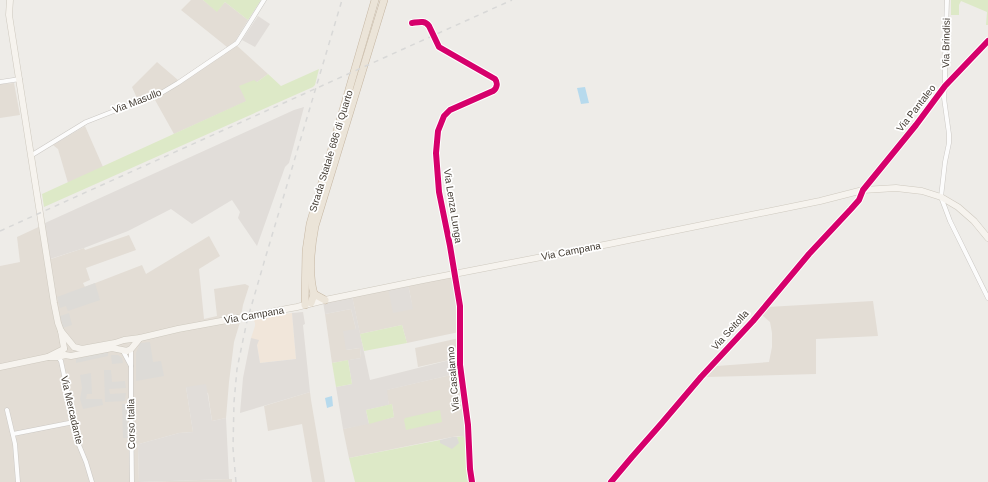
<svg xmlns="http://www.w3.org/2000/svg" width="988" height="482" font-family="Helvetica,sans-serif">
	<style>
		.residential { fill: #e3ddd5 }
		.commercial { fill: #f1e6da }
		.industrial { fill: #e1ddd9 }
		.green { fill: #dde9c7 }
		.parking { fill: #dddbd7 }
		.water { fill: #b7daed }
		.lines { fill: none; stroke-linecap: round; stroke-linejoin: round }
		.street-tunnel { stroke: #ccc9c4; stroke-width: 4; stroke-dasharray: 4 2; stroke-linecap: butt }
		.street-casing { stroke: #cbc8c4; stroke-width: 5 }
		.secondary-casing { stroke: #cec9bf; stroke-width: 7 }
		.highway-casing { stroke: #c6b7a3; stroke-width: 8 }
		.street { stroke: #fcfcfc; stroke-width: 4 }
		.secondary { stroke: #f6f3ee; stroke-width: 6 }
		.highway { stroke: #ebe4d8; stroke-width: 7 }
		.rail { stroke: #d8d8d7; stroke-width: 1.5; stroke-dasharray: 5 5; stroke-linecap: butt }
		.cycleway-casing { stroke: #fff; stroke-width: 8 }
		.cycleway { stroke: #d6006c; stroke-width: 6 }
		.labels { text-anchor: middle; dominant-baseline: central; stroke-width: 3.5; stroke-linejoin: round; paint-order: stroke }
		.street-label { font-size: 10px; fill: #443d34; stroke: #fff }
	</style>
	<rect width="100%" height="100%" fill="#eeece8"/>
	<g class="residential">
		<path d="M191 0H203L217 11 225 2 248 20 234 43 268 74 257 82 247 101 174 134 155 100 140 105 132 87 157 62 178 80 227 47 181 10Z"/>
		<path d="M14 83 20 115 0 118V84Z"/>
		<path d="M85 126 103 167 68 183 58 149 53 145Z"/>
		<path d="M45 224 51 259 84 248 85 250 129 235 136 250 86 268 90 280 83 283 85 287 142 265 146 274 209 236 220 256 199 269 204 319 217 316 214 289 245 284 249 286 243 305 240 322 234 342 229 382 226 418 212 421 208 393 186 387 193 432 179 433 139 444 138 447 139 482H0V266L20 262 17 237Z"/>
		<path d="M454 274 459 306V332L407 343 402 325 360 334 352 296 388 288 412 309 411 299 408 284Z"/>
		<path d="M873 301 878 336 816 339V374L706 377 717 366 769 362 772 347V333L770 322 761 314 767 307Z"/>
		<path d="M351 309 356 329 346 350 360 348 361 358 332 363 325 314Z"/>
		<path d="M459 338 458 358 418 367 415 348Z"/>
		<path d="M459 373 466 423V434L465 438 462 436 452 437 349 458 343 429 394 417 392 404 389 405 386 390Z"/>
		<path d="M310 392 311 400 325 482H312L302 424 268 431 264 406Z"/>
		<path d="M232 479V482H139Z"/>
	</g>
	<path class="commercial" d="M292 313 296 359 260 363 257 345 251 338 255 326V323L253 319Z"/>
	<g class="industrial">
		<path d="M258 16 270 24 255 47 242 40Z"/>
		<path d="M304 107 289 163 285 167 257 246 238 218 240 212 232 200 192 224 171 209 128 231 84 248 50 259 45 223 294 110Z"/>
		<path d="M408 284 413 309 393 313 388 288Z"/>
		<path d="M352 296 370 380 458 358 459 373 387 390 389 405 366 410 369 424 343 429 336 387 352 384 348 360 361 358 360 348 346 350 343 331 356 329 351 309 325 314 323 302Z"/>
		<path d="M303 312 305 324 303 325 310 392 240 413 243 378 251 338 259 340 257 345 260 363 296 359 292 313Z"/>
		<path d="M206 384 212 421 226 418 229 479 139 482 138 447 139 444 179 433 193 432 186 387Z"/>
	</g>
	<g class="green">
		<path d="M203 0H261L248 20 225 2 217 12Z"/>
		<path d="M951 0H988V25H986L987 12 961 1 959 5V15H951Z"/>
		<path d="M319 69 315 85 313 87 44 207 42 194 246 101 239 86 254 80 257 82 268 74 281 86Z"/>
		<path d="M402 325 407 343 364 351 360 334Z"/>
		<path d="M348 360 352 384 336 387 332 363Z"/>
		<path d="M392 404 394 417 369 424 366 410Z"/>
		<path d="M440 410 442 422 406 430 404 420 405 418Z"/>
		<path d="M462 436 465 438 468 482H355L349 458 440 440 441 443H458L457 437Z"/>
	</g>
	<g class="parking">
		<path d="M95 283 100 300 68 311 66 306 60 308 57 297Z"/>
		<path d="M69 313 72 325 63 328 60 316Z"/>
		<path d="M150 342 153 362 161 361 164 376 136 381V353L140 343Z"/>
		<path d="M108 351V356L76 363V359L79 357Z"/>
		<path d="M111 355H118L122 358 123 363 112 364Z"/>
		<path d="M104 370H111L112 382 125 381 126 388 109 389 110 394 126 393 125 401 105 402Z"/>
		<path d="M91 373 92 394H87L86 399H102L103 405 83 409 80 399 82 388 80 375Z"/>
		<path d="M122 404H127L128 438H123Z"/>
		<path d="M452 437H457L459 443 452 449 440 443V440Z"/>
	</g>
	<g class="water">
		<path d="M585 87 589 103 581 104 577 88Z"/>
		<path d="M332 396 333 406 327 408 325 398Z"/>
	</g>
	<g class="lines">
		<path class="street-tunnel" d="M431 29 435 40"/>
		<g class="street-casing">
			<g id="street">
				<path d="M947 0 945 58V86L944 98 949 134V143L945 162 941 197 950 221 988 298"/>
				<path d="M412 23C420 22 427 20 431 29"/>
				<path d="M435 40 439 47 495 79C498 83 497 88 493 91L450 110 444 116 438 131 436 153 439 192 450 246 460 306V365L468 425 470 469 472 482"/>
				<path d="M0 82 20 79"/>
				<path d="M32 155 86 122 114 111 158 95 178 83 237 43 264 0"/>
				<path d="M131 349V399L132 482"/>
				<path d="M123 351 131 366"/>
				<path d="M58 357 61 361 79 445 86 462 92 482"/>
				<path d="M7 410 15 444 18 482"/>
				<path d="M13 434 74 422"/>
				<path d="M611 482 632 457 661 424 701 377 753 321 809 254 851 209 859 200 863 190 916 125 945 86 988 41"/>
			</g>
		</g>
		<g class="secondary-casing">
			<g id="secondary">
				<path d="M10 0 9 15 54 303 58 323 61 331 64 348"/>
				<path d="M61 331 74 347 82 349 115 343 124 340 140 338 178 329 297 307 325 300 423 280 609 244 820 201 863 190 896 188 922 191 941 197 958 207 974 221 988 238"/>
				<path d="M48 357H58L65 355 71 356 112 348 127 351 131 349 140 338"/>
				<path d="M0 367 48 357 64 349"/>
			</g>
		</g>
		<g class="highway-casing">
			<g id="highway">
				<path d="M314 294C308 273 311 247 315 226L384 0"/>
				<path d="M314 294 325 300"/>
				<path d="M311 303 314 294"/>
				<path d="M305 305 306 251 310 224 375 0"/>
			</g>
		</g>
		<use href="#street" class="street"/>
		<use href="#secondary" class="secondary"/>
		<use href="#highway" class="highway"/>
		<g class="rail">
			<path d="M0 231 512 0"/>
			<path d="M236 482 233 448 234 402 237 369 243 340 247 321 265 259 342 0"/>
		</g>
		<g class="cycleway-casing">
			<g id="cycleway">
				<path d="M412 23C419 22 425 20 429 26L439 47 495 79C498 83 497 88 493 91L450 110 444 116 438 131 436 153 439 192 450 246 460 306V365L468 425 470 469 472 482"/>
				<path d="M611 482 632 457 661 424 701 377 753 321 809 254 851 209 859 200 863 190 916 125 945 86 988 41"/>
			</g>
		</g>
		<use href="#cycleway" class="cycleway"/>
	</g>
	<g class="labels">
		<g class="street-label">
			<text transform="translate(946 43) rotate(-89)">Via Brindisi</text>
			<text transform="translate(137 101) rotate(-21)">Via Masullo</text>
			<text transform="translate(916 108) rotate(-52)">Via Pantaleo</text>
			<text transform="translate(331 151) rotate(-73)">Strada Statale 686 di Quarto</text>
			<text transform="translate(453 206) rotate(81)">Via Lenza Lunga</text>
			<text transform="translate(571 251) rotate(-11)">Via Campana</text>
			<text transform="translate(254 315) rotate(-10)">Via Campana</text>
			<text transform="translate(730 330) rotate(-48)">Via Seitolla</text>
			<text transform="translate(453 379) rotate(-95)">Via Casalanno</text>
			<text transform="translate(72 410) rotate(77)">Via Mercadante</text>
			<text transform="translate(131 424) rotate(-91)">Corso Italia</text>
		</g>
	</g>
</svg>
